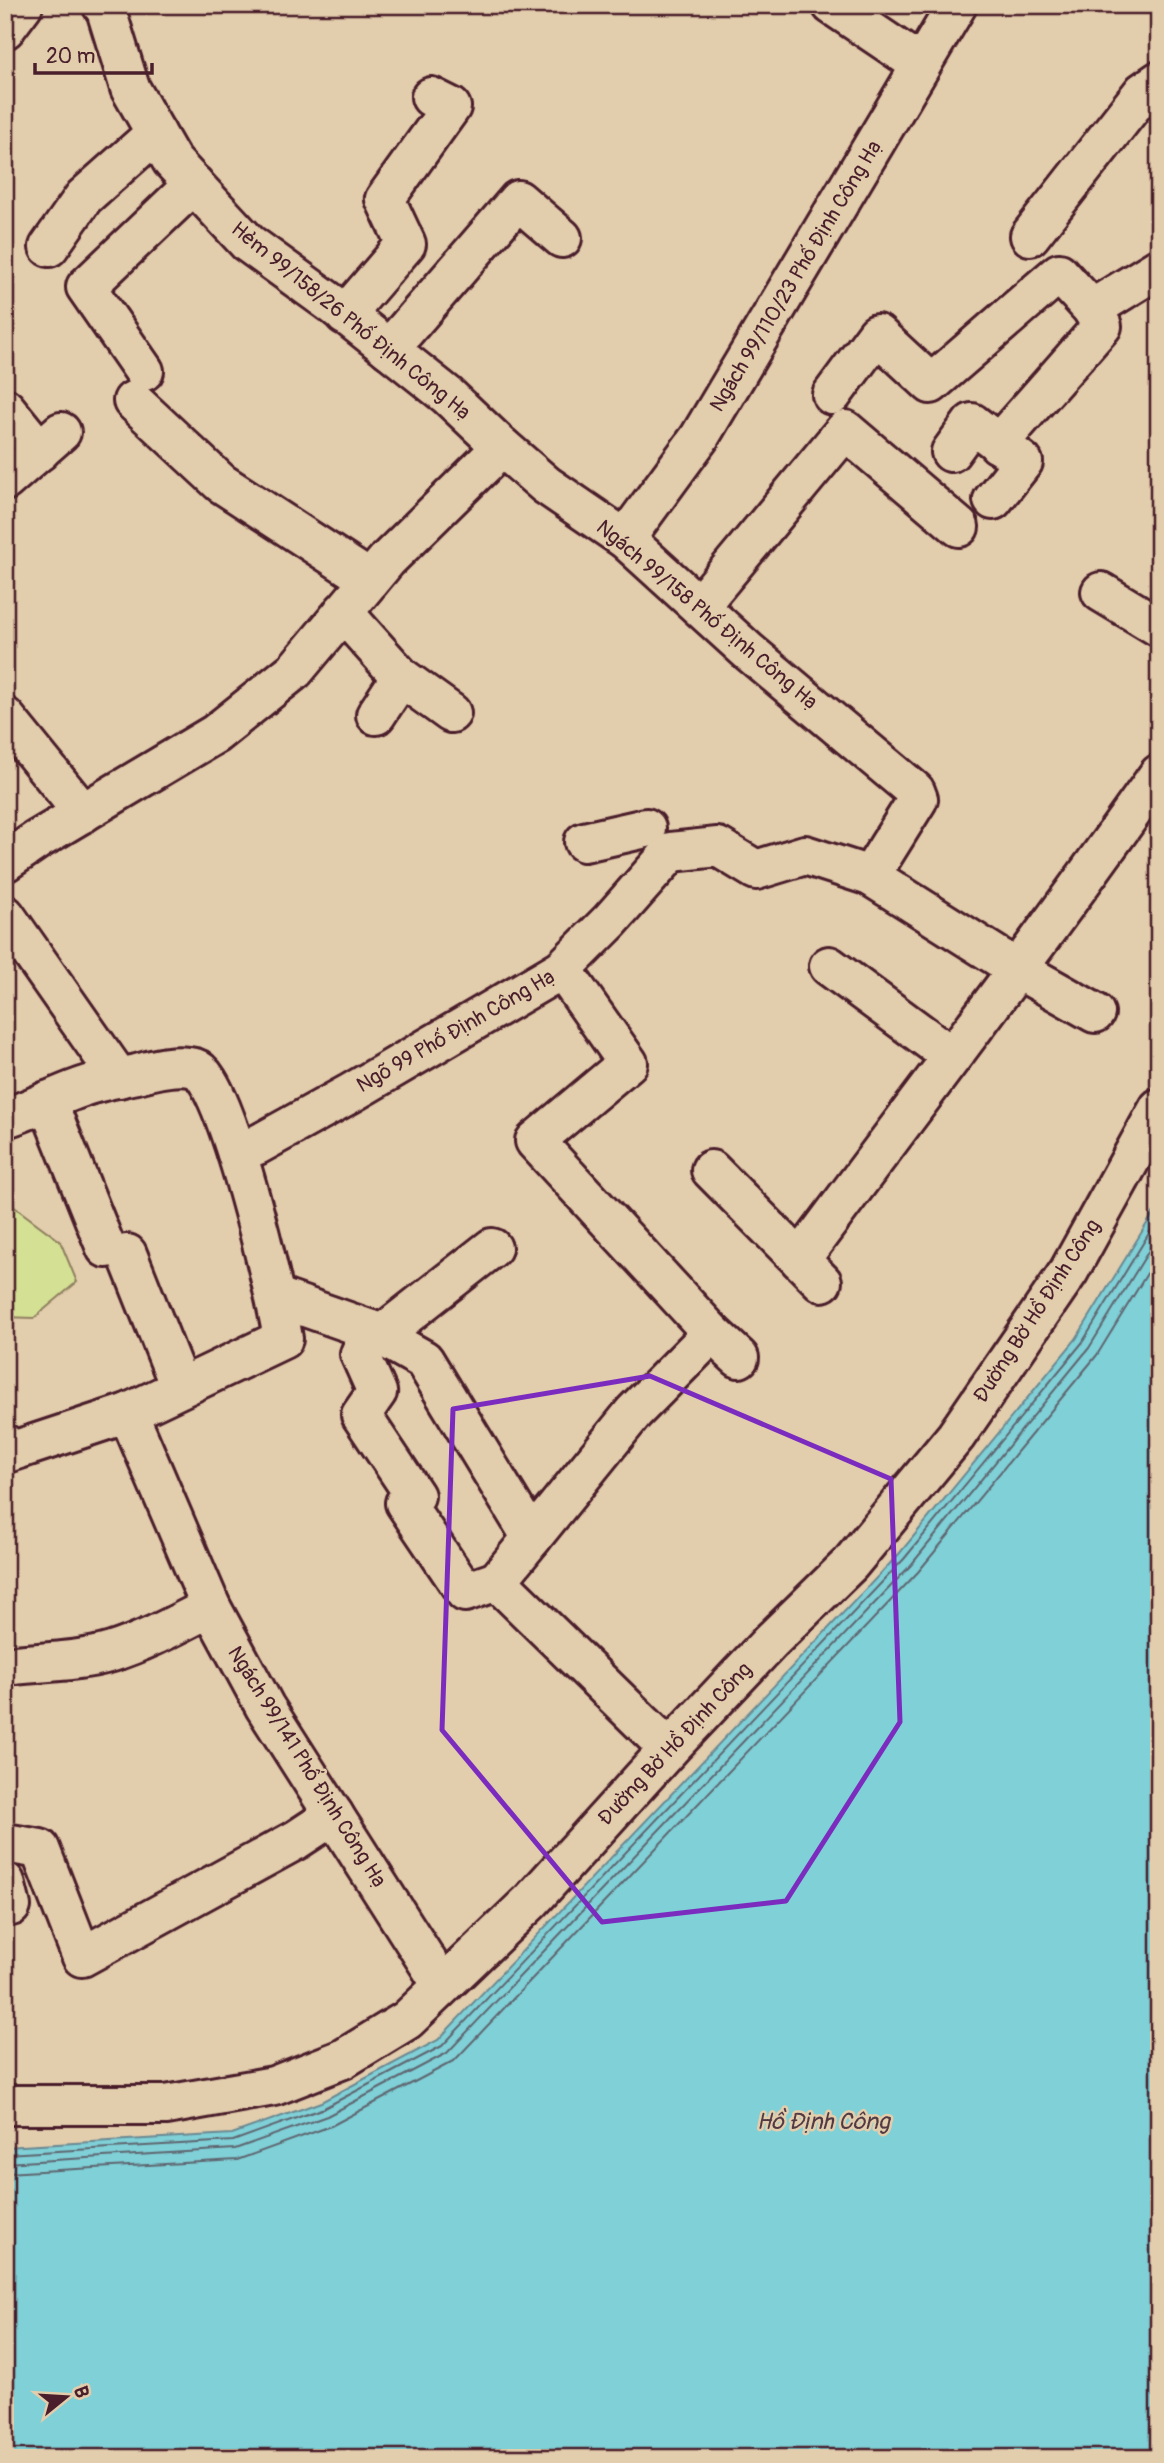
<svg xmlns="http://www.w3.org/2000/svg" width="1164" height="2463" font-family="Pangolin,sans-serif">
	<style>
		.green { fill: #d4e194; stroke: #8f8060; stroke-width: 2 }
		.water { fill: #7fd0d7; stroke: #6a8992; stroke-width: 2 }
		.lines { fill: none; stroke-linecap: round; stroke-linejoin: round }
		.shore { stroke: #5f6670; stroke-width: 2 }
		.minor-casing { stroke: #4a1f2b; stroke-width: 44 }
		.minor { stroke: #e2cdac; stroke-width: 38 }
		.marked { fill: none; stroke: #7b2cbf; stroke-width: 5; stroke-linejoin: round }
		.labels { text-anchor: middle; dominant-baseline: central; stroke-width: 5; stroke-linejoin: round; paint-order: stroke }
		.street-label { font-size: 21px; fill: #4a1f2b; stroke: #e2cdac }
		.water-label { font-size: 23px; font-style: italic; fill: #523a45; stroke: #e2cdac }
	</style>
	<rect width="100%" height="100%" fill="#e2cdac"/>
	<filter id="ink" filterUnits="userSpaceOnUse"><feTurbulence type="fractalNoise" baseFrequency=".0143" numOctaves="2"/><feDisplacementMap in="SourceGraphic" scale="14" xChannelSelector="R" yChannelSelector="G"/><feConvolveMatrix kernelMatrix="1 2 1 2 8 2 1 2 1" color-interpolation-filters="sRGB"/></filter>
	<g filter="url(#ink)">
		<path class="green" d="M5 1200 60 1241 77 1282 34 1318 5 1317Z"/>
		<path class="water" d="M1159 1204V2458H5V2147L232 2134 321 2102 438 2040 899 1554 1076 1339Z"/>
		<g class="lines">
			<g class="shore">
				<path d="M5 2154 233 2141 324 2108 442 2046 904 1559 1082 1343 1159 1217"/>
				<path d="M5 2163 235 2149 327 2116 447 2053 911 1565 1089 1348 1159 1234"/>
				<path d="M5 2173 237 2160 331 2126 454 2061 918 1572 1097 1355 1159 1254"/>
			</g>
			<g class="minor-casing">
				<g id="minor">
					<path d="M102 5 106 10 130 88 172 161 248 243 335 306 447 395 502 447 546 485 625 539 748 651 915 791 918 799 870 876"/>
					<path d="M832 5 921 65"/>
					<path d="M5 29 23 5"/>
					<path d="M1030 236 1143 92 1159 81"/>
					<path d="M49 247 84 197 156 133"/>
					<path d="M1092 309 1159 268"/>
					<path d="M345 315 406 244 385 199 451 107 431 97"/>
					<path d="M389 349 518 200 562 238"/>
					<path d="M144 371 86 287 194 184"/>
					<path d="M832 395 877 334 931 384 1059 273 1092 309 1102 326 998 444"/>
					<path d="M133 401 221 483 370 580"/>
					<path d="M5 408 40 451"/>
					<path d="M951 452 972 423 1023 462 993 500"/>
					<path d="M5 481 61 432"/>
					<path d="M625 539 699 438 957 5"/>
					<path d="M1101 592 1159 627"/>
					<path d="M699 606 845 430 959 527"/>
					<path d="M343 612 401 677 451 713"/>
					<path d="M376 715 401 677"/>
					<path d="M5 717 83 813"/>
					<path d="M584 842 646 828"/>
					<path d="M5 862 37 840 215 734 295 670 387 560 502 447"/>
					<path d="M5 915 119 1078"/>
					<path d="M829 966 951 1056"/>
					<path d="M562 969 628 1063 535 1141 712 1333 634 1412 497 1581 669 1749"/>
					<path d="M47 1101 106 1248"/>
					<path d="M5 1118C31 1110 54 1097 80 1088 98 1081 118 1078 137 1074 154 1069 177 1063 195 1068 226 1077 277 1299 283 1339L128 1413 211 1607 265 1707 442 1985"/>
					<path d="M237 1153 257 1145 351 1093 562 969 610 921 671 852 718 847 756 870 805 855 870 876 1019 970 1095 1013"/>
					<path d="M711 1170 822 1282"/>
					<path d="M127 1254 180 1387"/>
					<path d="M800 1260C920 1098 1043 939 1159 774"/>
					<path d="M277 1297 371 1330 424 1360 532 1538"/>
					<path d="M371 1330 360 1354 377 1392 361 1415 415 1496 405 1503 465 1592 497 1581"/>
					<path d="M712 1333 739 1358"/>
					<path d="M381 1335 492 1248"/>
					<path d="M5 1444 7 1453 128 1413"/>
					<path d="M5 1666C40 1662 79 1662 112 1652 147 1641 179 1623 211 1607"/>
					<path d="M5 1843 40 1849 82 1957 296 1840 334 1815"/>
					<path d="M5 1882 11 1906"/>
					<path d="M5 2105H166L274 2086 343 2059 407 2020 531 1901 669 1749 770 1642 850 1564 956 1436 1069 1271 1159 1108"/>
				</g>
			</g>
			<use href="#minor" class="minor"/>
		</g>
	</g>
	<path class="marked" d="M650 1376 891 1479 900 1722 786 1901 602 1922 442 1730 453 1409Z"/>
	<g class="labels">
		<g class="street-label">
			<text transform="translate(796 276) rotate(-59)">Ngách 99/110/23 Phố Định Công Hạ</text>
			<text transform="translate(351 321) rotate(39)">Hẻm 99/158/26 Phố Định Công Hạ</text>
			<text transform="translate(707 615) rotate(40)">Ngách 99/158 Phố Định Công Hạ</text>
			<text transform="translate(456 1031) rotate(-30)">Ngõ 99 Phố Định Công Hạ</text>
			<text transform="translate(1037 1311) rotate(-57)">Đường Bờ Hồ Định Công</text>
			<text transform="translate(675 1744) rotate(-47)">Đường Bờ Hồ Định Công</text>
			<text transform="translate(307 1767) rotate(58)">Ngách 99/141 Phố Định Công Hạ</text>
		</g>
		<g class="water-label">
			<text x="823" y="2121">Hồ Định Công</text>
		</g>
	</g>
	<rect width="1164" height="2463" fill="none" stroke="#e2cdac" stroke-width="28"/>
	<rect x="14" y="14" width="1136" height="2435" fill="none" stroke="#4a1f2b" stroke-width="2.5" filter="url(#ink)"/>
	<g transform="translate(66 2397) rotate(72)" stroke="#e2cdac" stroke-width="5" paint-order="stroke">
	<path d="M0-5L12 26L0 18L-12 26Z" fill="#4a1f2b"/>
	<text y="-10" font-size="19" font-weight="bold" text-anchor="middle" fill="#4a1f2b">B</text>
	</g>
	<path d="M35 63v10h117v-10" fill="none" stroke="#4a1f2b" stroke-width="3.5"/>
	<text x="46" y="63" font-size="21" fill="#4a1f2b" stroke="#e2cdac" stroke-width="5" paint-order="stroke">20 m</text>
</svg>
